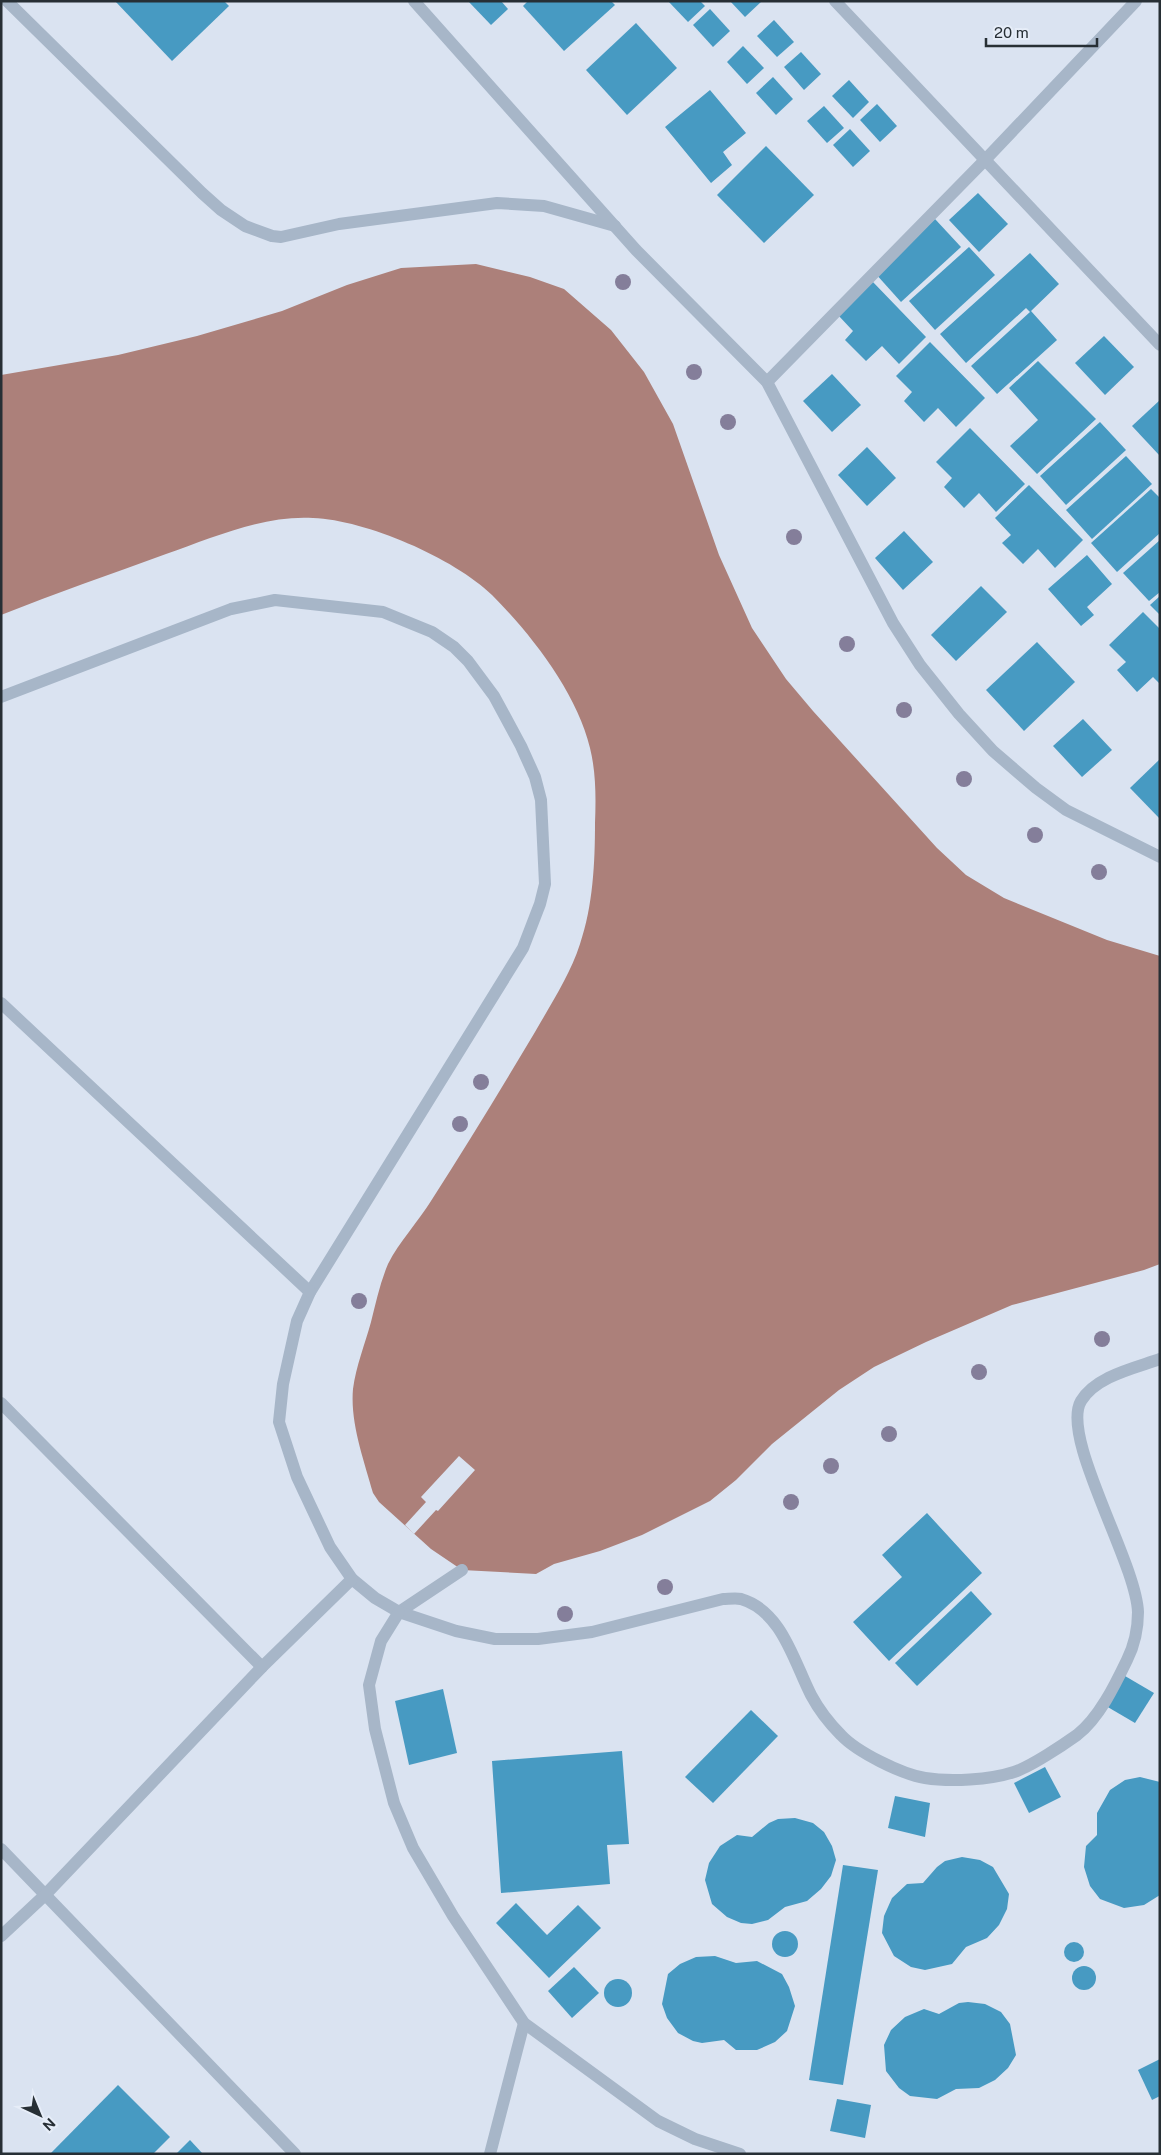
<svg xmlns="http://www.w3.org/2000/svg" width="1161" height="2155" font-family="'Public Sans',sans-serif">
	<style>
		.water { fill: #ac807a }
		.pier { fill: #dae3f1 }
		.building { fill: #479ac2 }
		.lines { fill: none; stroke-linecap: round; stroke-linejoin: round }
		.service { stroke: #a7b6c8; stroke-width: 12 }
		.minor { stroke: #a7b6c8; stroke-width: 12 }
		.tree { fill: #847e9a }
	</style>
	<rect width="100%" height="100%" fill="#dae3f1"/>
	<path class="water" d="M476 264 530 277 564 289 611 330 644 372 673 424 719 555 752 628 786 679 813 711 937 848 966 875 1004 898 1107 940 1160 956V1264L1144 1270 1012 1305 926 1342 874 1367 839 1390 772 1444 736 1480 710 1501 642 1535 600 1551 554 1564 536 1574 462 1570 431 1549 379 1502 373 1493C364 1460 350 1423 353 1389 356 1366 365 1344 371 1322 376 1302 380 1283 388 1264 399 1242 418 1222 431 1201 467 1145 501 1089 535 1032 551 1004 570 975 580 944 593 906 595 863 595 823 596 798 596 772 590 748 577 693 531 634 492 595 454 558 366 520 313 518 263 515 212 538 166 554 111 574 56 593 1 615V375L118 355 197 336 282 311 347 285 401 268Z"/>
	<path class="pier" d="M459 1456 475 1470 438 1511 436 1510 414 1534 405 1525 426 1502 421 1497Z"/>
	<g class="building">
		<path d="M115 1H224L229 6 172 61Z"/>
		<path d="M468 1H501L508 9 491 25Z"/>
		<path d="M528 1H611L615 5 564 51 523 6Z"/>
		<path d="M668 1H700L705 6 688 22Z"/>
		<path d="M730 1H762L745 17Z"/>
		<path d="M710 9 730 31 713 47 693 25Z"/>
		<path d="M774 20 794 42 777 57 757 36Z"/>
		<path d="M636 23 677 68 627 115 586 70Z"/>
		<path d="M743 46 764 68 747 84 727 62Z"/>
		<path d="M801 52 821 74 804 90 784 67Z"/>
		<path d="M773 77 793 99 776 115 756 93Z"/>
		<path d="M849 80 869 102 853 118 832 96Z"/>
		<path d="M710 90 746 133 723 152 732 165 711 183 665 127Z"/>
		<path d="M877 104 897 126 880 142 860 120Z"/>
		<path d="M824 106 844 128 827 143 807 121Z"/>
		<path d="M850 129 870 151 853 167 833 145Z"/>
		<path d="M766 146 814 195 764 243 717 195Z"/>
		<path d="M978 193 1008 224 979 252 949 220Z"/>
		<path d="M935 219 961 247 901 302 875 273Z"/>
		<path d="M969 247 995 275 935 330 909 301Z"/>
		<path d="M1030 253 1059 284 1031 311 1057 340 997 394 971 366 1030 312 1026 308 966 363 940 334Z"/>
		<path d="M872 281 926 337 899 364 882 346 866 361 845 340 853 331 838 315Z"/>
		<path d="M1104 336 1134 367 1105 395 1075 363Z"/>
		<path d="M930 342 985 398 956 427 938 408 924 422 904 401 912 392 896 376Z"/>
		<path d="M1038 361 1096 419 1037 474 1010 446 1038 420 1009 388Z"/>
		<path d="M832 374 861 405 832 432 803 401Z"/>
		<path d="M1160 400V456L1132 426Z"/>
		<path d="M1100 422 1126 450 1066 505 1040 476Z"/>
		<path d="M970 428 1025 484 996 512 979 493 964 508 944 487 952 478 936 462Z"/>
		<path d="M867 447 896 478 867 506 838 475Z"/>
		<path d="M1126 456 1152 484 1092 539 1066 510Z"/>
		<path d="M1029 485 1083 540 1055 568 1038 549 1023 564 1002 543 1011 535 995 518Z"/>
		<path d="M1151 489 1160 498V533L1117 572 1091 543Z"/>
		<path d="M904 531 933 562 903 590 875 558Z"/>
		<path d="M1160 540V592L1149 601 1123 573Z"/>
		<path d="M1087 555 1112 584 1087 607 1094 615 1081 626 1048 589Z"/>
		<path d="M981 586 1007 612 956 661 931 635Z"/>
		<path d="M1160 596V615L1150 605Z"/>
		<path d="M1143 612 1160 629V684L1153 677 1137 692 1117 670 1126 662 1109 645Z"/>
		<path d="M1037 642 1075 682 1024 731 986 690Z"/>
		<path d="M1083 719 1112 750 1082 777 1053 746Z"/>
		<path d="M1160 759V819L1130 788Z"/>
		<path d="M927 1513 982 1573 889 1661 853 1622 902 1577 882 1555Z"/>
		<path d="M971 1591 992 1614 917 1686 895 1663Z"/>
		<path d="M1125 1676 1154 1693 1135 1723 1106 1706Z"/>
		<path d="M443 1689 457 1753 409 1765 395 1701Z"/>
		<path d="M751 1710 778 1736 713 1803 685 1777Z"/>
		<path d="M622 1751 629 1844 607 1845 610 1884 501 1893 492 1761Z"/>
		<path d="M1045 1767 1061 1797 1029 1813 1014 1783Z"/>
		<path d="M1140 1777 1160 1782V1895L1144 1905 1124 1908 1100 1899 1090 1886 1084 1867 1086 1846 1097 1835V1813L1110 1790 1125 1780Z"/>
		<path d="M895 1796 930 1803 925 1837 888 1828Z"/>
		<path d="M795 1818 813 1823 824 1832 832 1846 836 1860 831 1876 821 1889 807 1901 785 1907 768 1920 752 1924 741 1923 727 1917 712 1904 705 1880 709 1863 720 1846 737 1835 752 1837 769 1823 778 1819Z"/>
		<path d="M962 1857 980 1860 993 1867 1009 1894 1007 1909 999 1925 987 1938 966 1947 952 1964 925 1970 911 1967 894 1956 882 1933 884 1916 892 1898 907 1884 923 1883 937 1867 945 1861Z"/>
		<path d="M843 1865 878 1870 843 2085 809 2080Z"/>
		<path d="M516 1903 547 1935 578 1905 601 1928 549 1978 496 1923Z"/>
		<circle cx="785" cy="1944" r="13"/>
		<circle cx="1074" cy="1952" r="10"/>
		<path d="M715 1956 736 1963 757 1961 782 1974 789 1987 795 2006 787 2031 775 2042 757 2050H736L724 2040 702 2043 693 2041 678 2033 667 2018 662 2004 668 1974 680 1964 696 1957Z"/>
		<circle cx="1084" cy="1978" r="12"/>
		<path d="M574 1967 599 1993 572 2018 548 1991Z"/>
		<circle cx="618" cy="1993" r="14"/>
		<path d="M968 2002 985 2004 1001 2012 1010 2024 1016 2055 1008 2068 995 2080 979 2088 956 2089 937 2099 910 2096 899 2088 886 2071 884 2045 891 2030 905 2017 924 2009 939 2014 959 2003Z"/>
		<path d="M1160 2059V2096L1152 2100 1138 2070Z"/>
		<path d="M118 2085 170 2137 153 2154H50Z"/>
		<path d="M837 2099 871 2105 865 2138 830 2131Z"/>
		<path d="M190 2140 203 2154H176Z"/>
	</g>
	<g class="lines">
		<path class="service" d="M399 1612 462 1570"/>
		<g class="minor">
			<path d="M7 1 202 193 221 210 245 226 272 236 281 237 339 224 497 203 544 206 615 226"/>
			<path d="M414 1 636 250 767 382 893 623 920 665 959 714 993 751 1036 788 1066 810 1160 857"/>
			<path d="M835 1 1160 345"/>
			<path d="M767 382 985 160 1136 1"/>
			<path d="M1 697 231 609 275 600 383 612 432 632 454 647 468 661 494 696 521 746 535 777 541 800 545 884 540 904 523 948 310 1292 297 1321 283 1384 279 1422 297 1477 330 1547 352 1579 375 1598 399 1612 456 1631 495 1639H538L592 1632 723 1599C728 1599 736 1598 741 1599 782 1611 794 1662 811 1695 819 1710 829 1723 841 1735 857 1752 901 1774 925 1778 950 1782 990 1780 1014 1772 1030 1767 1063 1745 1077 1735 1099 1718 1115 1685 1127 1660 1134 1646 1138 1628 1138 1612 1136 1562 1060 1437 1081 1401 1096 1376 1135 1368 1160 1359"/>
			<path d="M1 1003 310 1292"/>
			<path d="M1 1403 262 1667"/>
			<path d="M399 1612 381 1641 369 1685 375 1729 394 1803 413 1848 453 1916 524 2023 658 2121 695 2139 740 2154"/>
			<path d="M1 1849 295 2154"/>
			<path d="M1 1936 45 1895 262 1667 352 1579"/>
			<path d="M490 2154 524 2023"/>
		</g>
	</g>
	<g class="tree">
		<circle cx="623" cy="282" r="8"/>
		<circle cx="694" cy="372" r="8"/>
		<circle cx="728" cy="422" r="8"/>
		<circle cx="794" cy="537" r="8"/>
		<circle cx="847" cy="644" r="8"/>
		<circle cx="904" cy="710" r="8"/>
		<circle cx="964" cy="779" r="8"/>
		<circle cx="1035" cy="835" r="8"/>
		<circle cx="1099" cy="872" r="8"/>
		<circle cx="481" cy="1082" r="8"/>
		<circle cx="460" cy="1124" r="8"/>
		<circle cx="359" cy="1301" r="8"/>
		<circle cx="1102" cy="1339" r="8"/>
		<circle cx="979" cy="1372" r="8"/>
		<circle cx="889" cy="1434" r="8"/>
		<circle cx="831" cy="1466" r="8"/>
		<circle cx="791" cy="1502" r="8"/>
		<circle cx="665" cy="1587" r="8"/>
		<circle cx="565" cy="1614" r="8"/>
	</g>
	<rect width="1161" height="2155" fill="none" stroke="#272f35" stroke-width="5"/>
	<g transform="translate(40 2115) rotate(136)" stroke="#e6edf8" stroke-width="4" paint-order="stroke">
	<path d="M0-4L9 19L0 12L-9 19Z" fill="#272f35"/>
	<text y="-8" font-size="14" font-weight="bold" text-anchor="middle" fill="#272f35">N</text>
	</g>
	<path d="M986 38v8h111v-8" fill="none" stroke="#272f35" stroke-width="2.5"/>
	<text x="994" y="38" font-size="15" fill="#272f35" stroke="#e6edf8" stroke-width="4" paint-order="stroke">20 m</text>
</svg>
